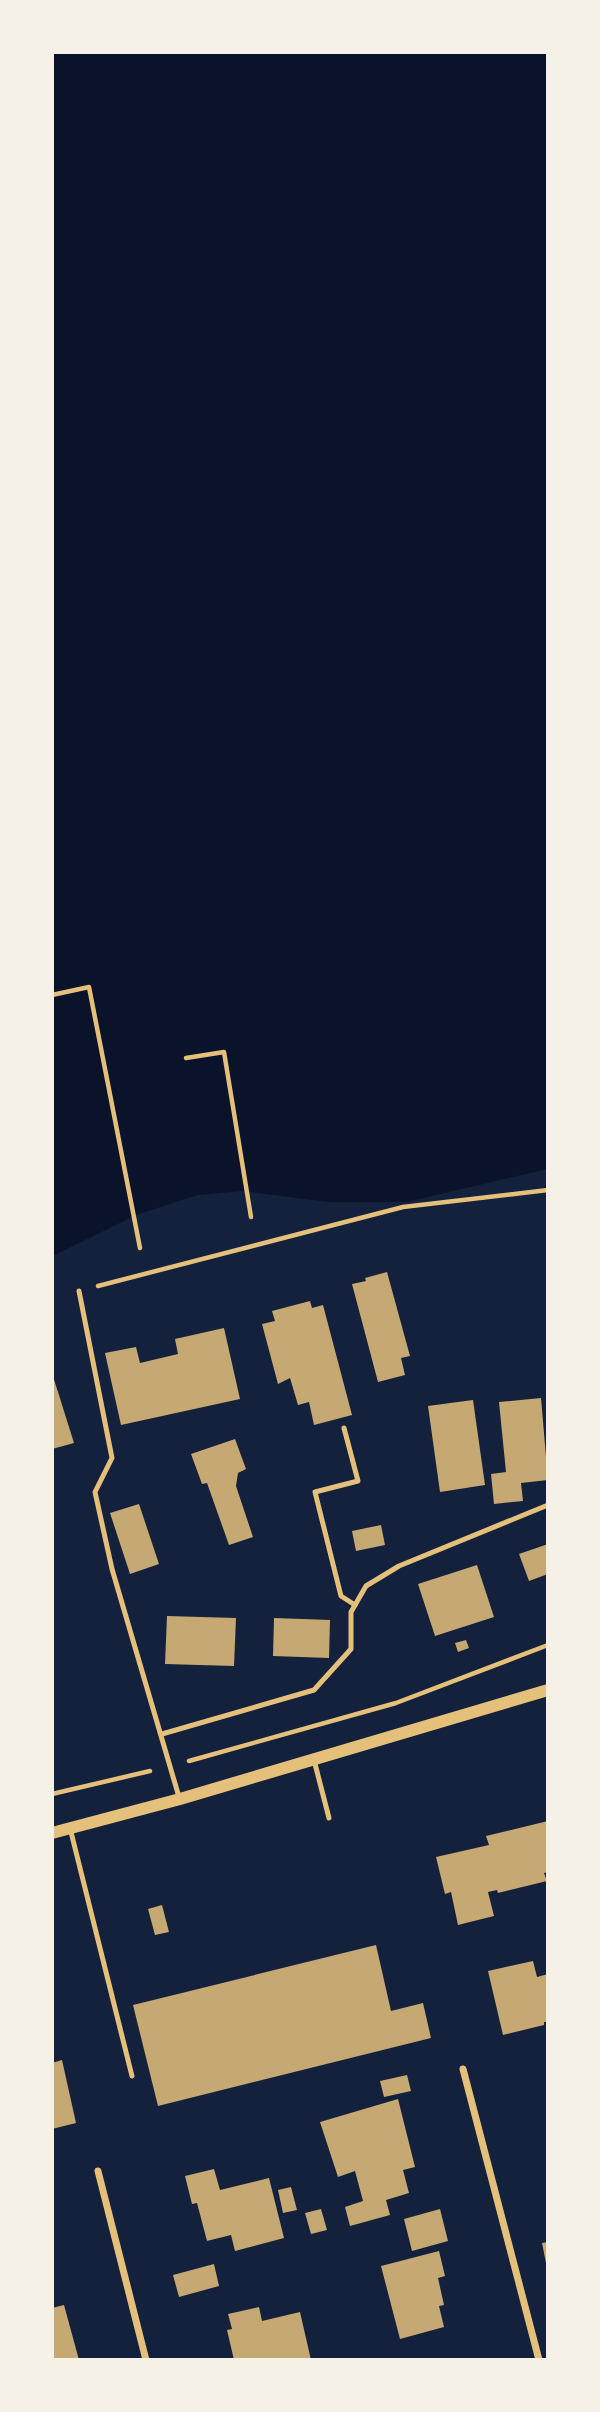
<svg xmlns="http://www.w3.org/2000/svg" width="600" height="2412" font-family="'Fira Sans',sans-serif">
	<style>
		.water { fill: #0b132b }
		.building { fill: #c6a872 }
		.lines { fill: none; stroke-linecap: round; stroke-linejoin: round }
		.path { stroke: #e5c07b; stroke-width: 4.5 }
		.service { stroke: #e5c07b; stroke-width: 5 }
		.minor { stroke: #e5c07b; stroke-width: 7 }
		.tertiary { stroke: #e5c07b; stroke-width: 12 }
	</style>
	<rect width="100%" height="100%" fill="#14213d"/>
	<path class="water" d="M53 53H547V1169L406 1202H328L242 1191 198 1195 136 1215 53 1256Z"/>
	<g class="building">
		<path d="M387 1272 410 1356 401 1358 405 1375 378 1382 352 1284 366 1281 365 1278Z"/>
		<path d="M310 1301 312 1308 323 1305 352 1415 314 1425 309 1402 298 1405 290 1378 278 1384 262 1324 275 1321 272 1311Z"/>
		<path d="M224 1328 240 1399 121 1425 105 1353 136 1347 140 1363 178 1354 175 1339Z"/>
		<path d="M52 1373 74 1443 52 1449Z"/>
		<path d="M541 1398 548 1480 521 1483 523 1501 494 1504 491 1474 506 1472 499 1402Z"/>
		<path d="M473 1400 485 1485 440 1492 428 1406Z"/>
		<path d="M235 1439 246 1469 238 1473 236 1486 253 1537 229 1545 207 1483 202 1484 191 1454Z"/>
		<path d="M139 1504 159 1564 130 1574 110 1513Z"/>
		<path d="M381 1525 385 1545 356 1551 352 1531Z"/>
		<path d="M548 1544V1574L529 1581 519 1554Z"/>
		<path d="M477 1565 494 1617 435 1636 418 1584Z"/>
		<path d="M167 1616 236 1618 234 1666 165 1664Z"/>
		<path d="M274 1618 330 1620 329 1658 273 1656Z"/>
		<path d="M466 1640 469 1648 458 1652 455 1643Z"/>
		<path d="M548 1821V1872L544 1873 547 1881 498 1893 497 1890 488 1892 494 1916 458 1925 451 1892 445 1894 436 1857 489 1845 486 1836Z"/>
		<path d="M162 1905 169 1932 155 1935 148 1909Z"/>
		<path d="M376 1945 391 2011 423 2003 431 2038 158 2106 133 2005Z"/>
		<path d="M533 1961 537 1977 548 1974V2022H544V2025L503 2035 488 1971Z"/>
		<path d="M62 2060 76 2123 52 2129V2063Z"/>
		<path d="M407 2075 411 2091 384 2097 380 2081Z"/>
		<path d="M398 2099 415 2167 403 2170 409 2193 386 2200 390 2215 350 2226 345 2207 363 2201 355 2171 338 2177 320 2122Z"/>
		<path d="M214 2169 220 2190 269 2178 284 2238 235 2251 231 2235 207 2241 197 2203 192 2204 185 2176Z"/>
		<path d="M291 2187 297 2210 283 2213 278 2190Z"/>
		<path d="M321 2209 327 2230 311 2234 305 2213Z"/>
		<path d="M440 2209 448 2241 412 2251 404 2219Z"/>
		<path d="M548 2242V2262L546 2263 542 2243Z"/>
		<path d="M439 2251 445 2276 438 2278 444 2305 439 2306 444 2327 400 2339 381 2266Z"/>
		<path d="M214 2264 219 2286 179 2297 173 2275Z"/>
		<path d="M64 2305 79 2360H52V2308Z"/>
		<path d="M259 2307 262 2321 300 2312 311 2360H234L227 2330 232 2329 228 2314Z"/>
	</g>
	<g class="lines">
		<g class="path">
			<path d="M52 995 89 987 140 1248"/>
			<path d="M186 1058 224 1052 251 1217"/>
			<path d="M98 1286 403 1207 548 1190"/>
			<path d="M189 1761 396 1703 548 1645"/>
			<path d="M52 1794 150 1771"/>
		</g>
		<g class="service">
			<path d="M79 1291 112 1458 95 1492 112 1569 179 1797"/>
			<path d="M344 1428 358 1481 315 1492 341 1596 355 1605"/>
			<path d="M162 1734 314 1690 351 1649V1612L366 1586 399 1566 548 1505"/>
			<path d="M314 1760 329 1818"/>
			<path d="M70 1828 132 2076"/>
		</g>
		<g class="minor">
			<path d="M463 2069 539 2360"/>
			<path d="M98 2171 146 2360"/>
		</g>
		<path class="tertiary" d="M52 1833 180 1799 548 1690"/>
	</g>
	<rect width="600" height="2412" fill="none" stroke="#f6f1e7" stroke-width="108"/>
</svg>
